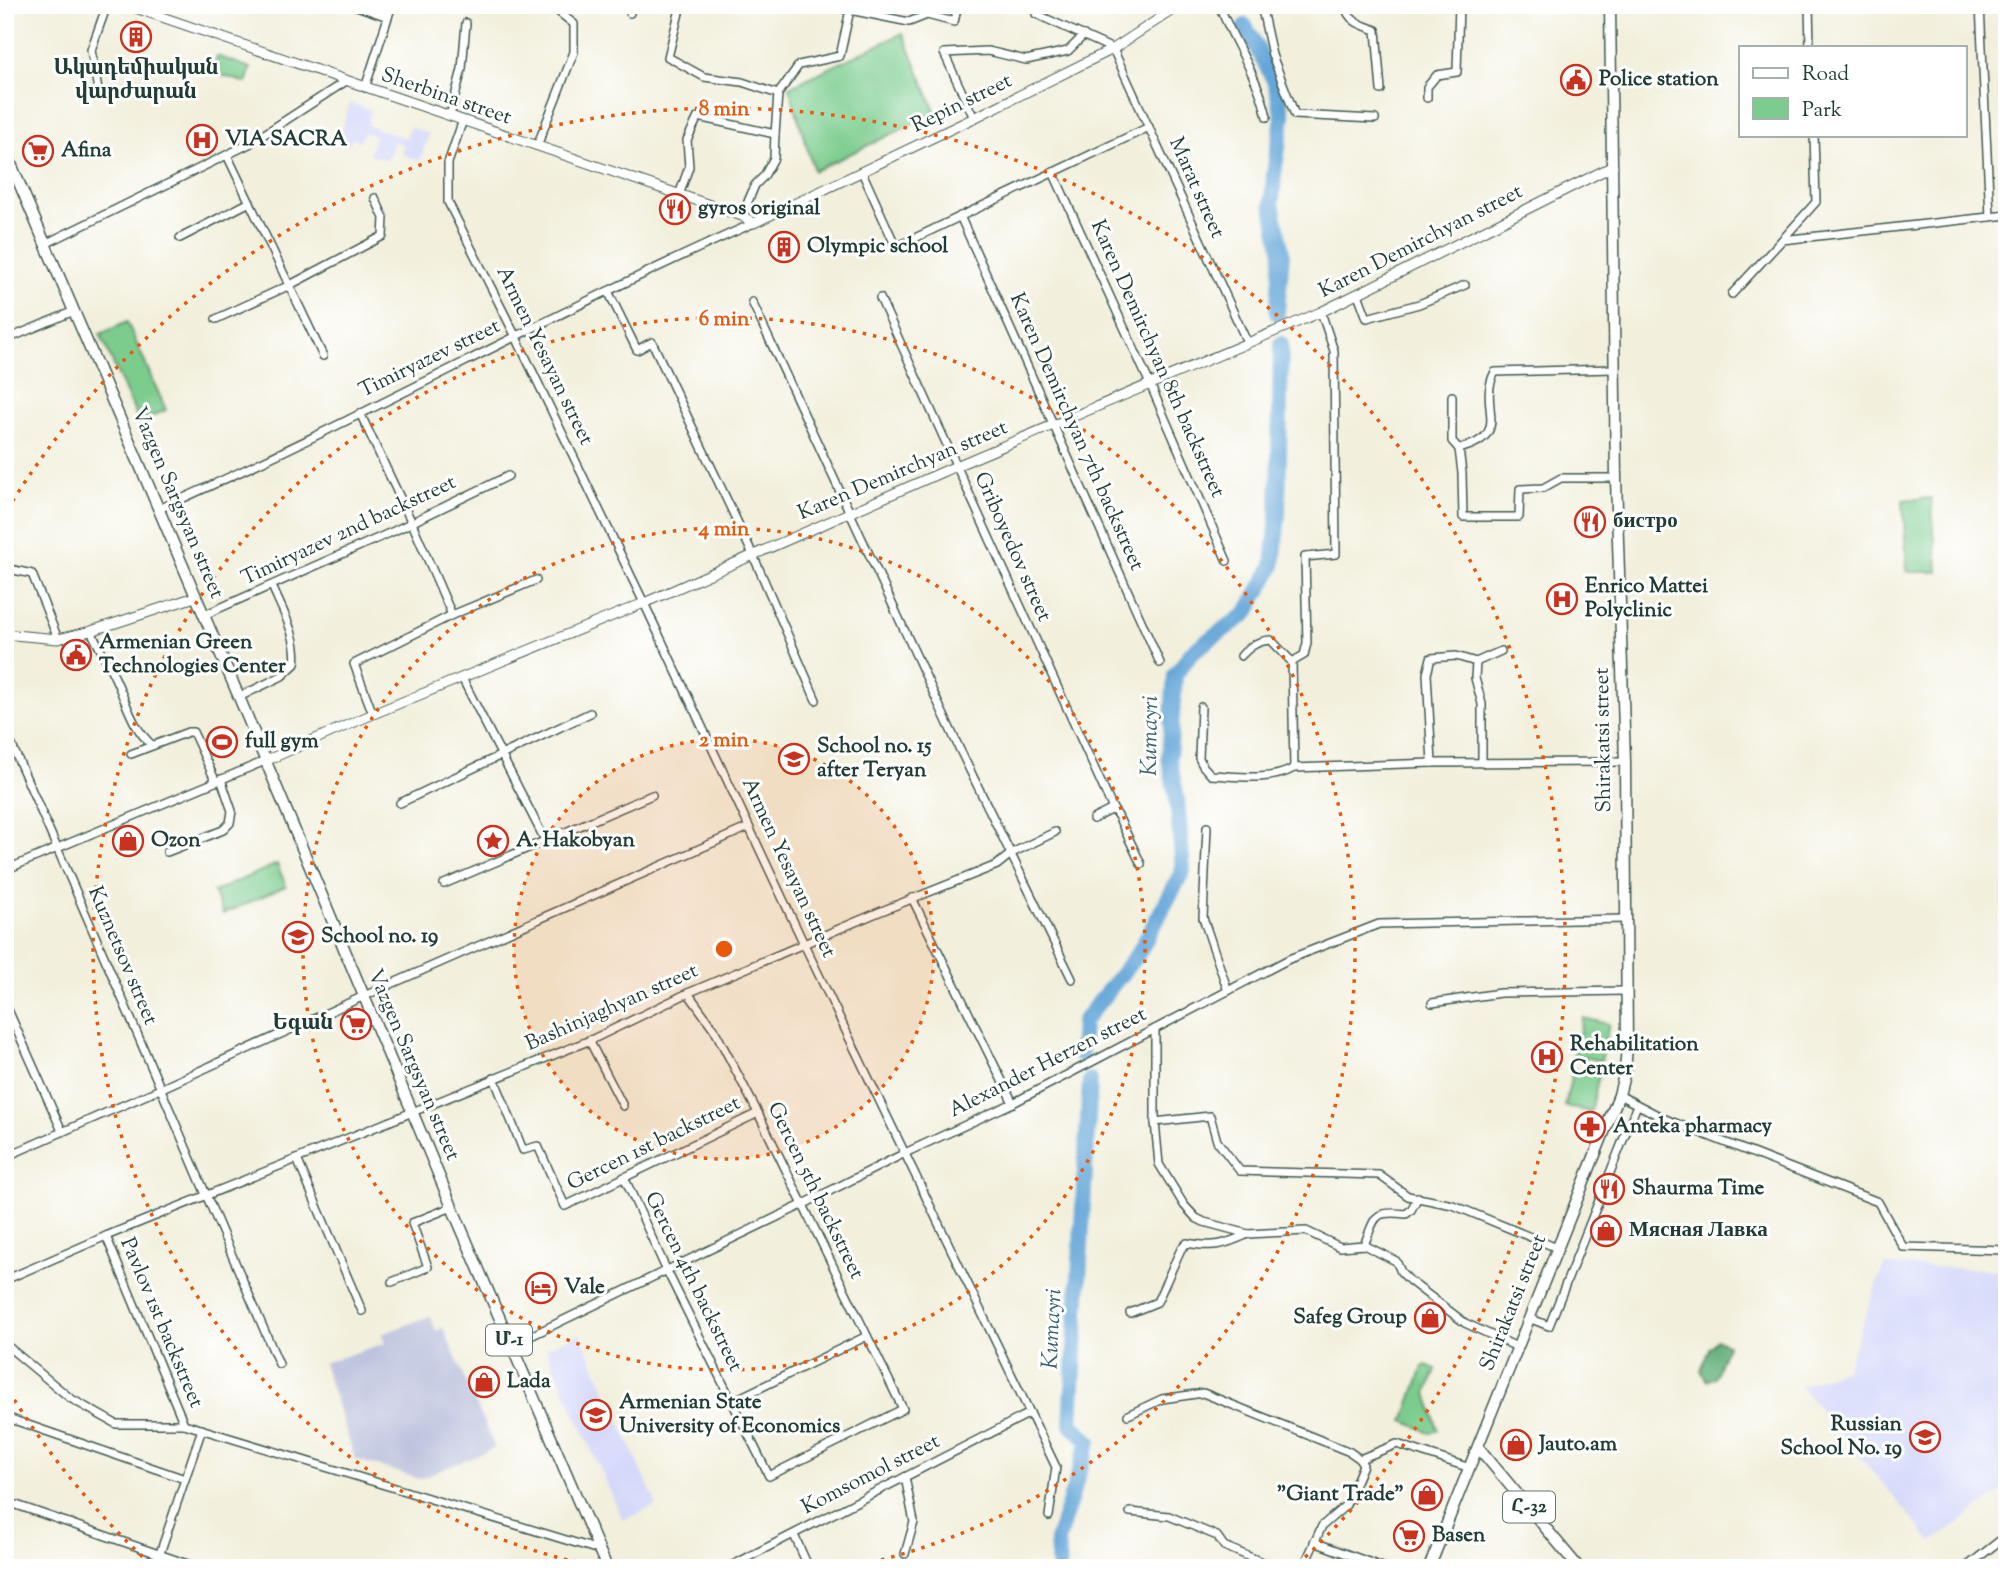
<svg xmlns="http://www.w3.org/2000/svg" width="2012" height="1573" font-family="'Sorts Mill Goudy','Noto Serif Armenian',serif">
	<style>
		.built { fill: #d4d8f9 }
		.industrial { fill: #bdc3de }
		.green { fill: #7bcc8e; stroke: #4d8461; stroke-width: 2 }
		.forest { fill: #64b079; stroke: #427656; stroke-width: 2 }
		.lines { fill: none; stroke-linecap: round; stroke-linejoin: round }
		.river { stroke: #64a6d8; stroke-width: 16 }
		.minor-casing { stroke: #3f584d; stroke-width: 10 }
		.tertiary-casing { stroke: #3f584d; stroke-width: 11 }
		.primary-casing { stroke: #3f584d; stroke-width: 13 }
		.trunk-casing { stroke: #3f584d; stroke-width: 13 }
		.minor { stroke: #fff; stroke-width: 7 }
		.tertiary { stroke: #fff; stroke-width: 9 }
		.primary { stroke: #fff; stroke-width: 10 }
		.trunk { stroke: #fff; stroke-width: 10 }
		.ring { fill: none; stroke: #e8590c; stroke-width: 3.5; stroke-dasharray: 3.5 7 }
		.labels { text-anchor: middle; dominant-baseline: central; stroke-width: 6; stroke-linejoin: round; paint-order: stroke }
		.shield { fill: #fff; stroke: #627771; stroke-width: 2 }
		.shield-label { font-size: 19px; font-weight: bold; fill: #1f3d34 }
		.poi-label { font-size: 21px; font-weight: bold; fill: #1f3d34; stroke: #fff; text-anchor: start }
		.street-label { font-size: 21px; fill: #1f3d34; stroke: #fff }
		.water-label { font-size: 23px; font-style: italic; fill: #37626d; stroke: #fff }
		.centre { fill: #e8590c; stroke: #fff; stroke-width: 3.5 }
		.ring-label { font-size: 21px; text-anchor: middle; font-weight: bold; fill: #e8590c; stroke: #fff; stroke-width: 6; stroke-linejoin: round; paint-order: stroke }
	</style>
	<rect width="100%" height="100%" fill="#fff"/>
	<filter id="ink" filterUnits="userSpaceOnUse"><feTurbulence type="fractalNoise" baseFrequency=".0143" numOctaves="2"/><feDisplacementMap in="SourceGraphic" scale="14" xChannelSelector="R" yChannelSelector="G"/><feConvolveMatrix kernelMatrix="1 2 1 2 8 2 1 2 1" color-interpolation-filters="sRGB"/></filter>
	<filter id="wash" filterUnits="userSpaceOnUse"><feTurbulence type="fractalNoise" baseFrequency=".00686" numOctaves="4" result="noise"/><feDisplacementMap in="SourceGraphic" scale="28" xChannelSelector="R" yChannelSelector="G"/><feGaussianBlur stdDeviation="1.57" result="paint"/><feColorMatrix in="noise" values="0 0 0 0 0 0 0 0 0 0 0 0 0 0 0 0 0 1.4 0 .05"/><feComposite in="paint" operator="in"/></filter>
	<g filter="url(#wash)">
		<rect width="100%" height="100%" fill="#f2efdc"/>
		<g class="built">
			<path d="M350 103 371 110 367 125 406 138 410 127 429 134 420 161 402 154 404 145 394 142 387 160 369 154 375 136 364 132 360 141 352 138 349 145 338 141Z"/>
			<path d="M1884 1265 2007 1270V1488L1932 1542 1800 1386 1846 1369Z"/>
			<path d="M580 1333 657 1505 623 1520 546 1348Z"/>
		</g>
		<path class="industrial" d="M430 1316 436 1331 443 1328 495 1448 420 1479 355 1459 323 1363 385 1343 382 1334Z"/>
		<g class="green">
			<path d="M903 33 936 113 814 171 789 87Z"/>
			<path d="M217 56 251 68 246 83 212 72Z"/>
			<path d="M127 322 166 410 139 422 100 334Z"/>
			<path d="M1931 498 1938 572H1907L1903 500Z"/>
			<path d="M277 864 286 886 223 914 213 892Z"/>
			<path d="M1583 1018 1609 1024 1601 1061 1574 1055Z"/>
			<path d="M1573 1069 1599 1075 1591 1112 1565 1106Z"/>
			<path d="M1426 1365 1436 1369 1427 1393 1438 1430 1431 1433 1404 1421 1423 1367Z"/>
		</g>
		<path class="forest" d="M1717 1340 1728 1344 1715 1377 1707 1381 1701 1371 1709 1348Z"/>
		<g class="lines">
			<g class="river">
				<path d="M1245 26 1275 82 1283 117 1274 173 1272 203 1282 253 1277 313"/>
				<path d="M1081 1055 1083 1022 1139 952 1183 871 1177 799 1169 758 1175 675 1193 651 1246 614 1273 566 1278 515 1281 344"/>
				<path d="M1059 1568 1057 1541 1089 1441 1071 1424 1090 1080"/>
			</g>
		</g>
	</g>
	<g filter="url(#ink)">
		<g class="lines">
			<g class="minor-casing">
				<g id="minor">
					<path d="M354 5 388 17"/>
					<path d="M681 5 668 57 704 77 742 82 778 94 775 134"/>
					<path d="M1038 5 1036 14 1113 49 1247 342"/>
					<path d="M1219 5C1234 43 1259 78 1267 117"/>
					<path d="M1261 5 1272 55 1295 115 1375 119"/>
					<path d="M1345 5C1348 22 1362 25 1376 30L1381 90"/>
					<path d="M1809 5 1810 47"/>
					<path d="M1980 5 1990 217"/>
					<path d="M835 7 909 22 927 15 954 22 958 5"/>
					<path d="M630 13 632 5"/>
					<path d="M365 88 392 5"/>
					<path d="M98 90 91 50 107 5"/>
					<path d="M778 94 799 65 840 56 850 10"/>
					<path d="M1427 98V87L1437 75 1457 72 1459 5"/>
					<path d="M450 116 462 69 466 23"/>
					<path d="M974 118 944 53 988 51 1026 60 1068 51 1084 35"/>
					<path d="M463 120 448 163V202L516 337 644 603 804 944 1056 1467 1049 1516"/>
					<path d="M537 146 574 52V24L550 5"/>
					<path d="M227 155 323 356"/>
					<path d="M862 172 896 247 1149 127"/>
					<path d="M1053 172 1150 384 1227 561"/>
					<path d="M679 195 689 167 687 140 698 117 775 134 774 158 764 176 755 185 742 216"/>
					<path d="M960 216 1160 663"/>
					<path d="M180 238 250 202"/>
					<path d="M1782 240 1816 202 1814 135"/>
					<path d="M45 244 249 144 346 81"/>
					<path d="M608 291 637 350 652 342 753 555 816 700"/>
					<path d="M1358 294 1367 318 1419 304 1465 285"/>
					<path d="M1732 294 1782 240 2007 215"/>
					<path d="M880 298 1113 809 1118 816 1141 864"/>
					<path d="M752 302 960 750 1072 979"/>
					<path d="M1321 312 1334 351 1336 554 1305 557 1307 643 1304 655 1292 662 1294 768 1432 763 1625 762"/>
					<path d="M216 319 290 285 383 236 384 218 375 198"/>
					<path d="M5 340 74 311"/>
					<path d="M1614 369 1495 372C1476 407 1515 434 1459 449L1462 473 1463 517H1519L1520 489 1543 488 1561 478H1616"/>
					<path d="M1452 396V441L1459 449"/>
					<path d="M360 413 412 523 452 615"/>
					<path d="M159 509C360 420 553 312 754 223"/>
					<path d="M5 568 32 574 58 639"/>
					<path d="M204 615 394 531 508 476"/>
					<path d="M91 631C101 651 113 671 121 692 130 713 135 730 152 745"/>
					<path d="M1241 656C1250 646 1257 641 1271 640L1292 662"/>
					<path d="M1476 662 1475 678 1482 704V763"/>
					<path d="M462 678 545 840"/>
					<path d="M239 697 282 676 295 664C299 638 282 610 272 586"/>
					<path d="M1201 707 1199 758 1203 766 1211 775C1237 776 1270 782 1294 768"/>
					<path d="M373 714 354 664 452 615 536 580"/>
					<path d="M5 730C99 940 187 1153 279 1364"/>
					<path d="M131 754 188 732H193L216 782"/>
					<path d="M1432 763 1427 674 1431 658 1456 656 1476 662 1501 651"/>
					<path d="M400 803 590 713"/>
					<path d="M1093 819 1113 809"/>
					<path d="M1207 827 1203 918 1228 991"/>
					<path d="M167 852 223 830 230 823 232 811 221 779"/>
					<path d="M5 870 265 761"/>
					<path d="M444 884 652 795"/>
					<path d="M912 898 1013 1103"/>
					<path d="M5 1003 62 1131"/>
					<path d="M1432 1003 1500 993 1626 991"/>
					<path d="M1155 1029V1122L1159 1164 1184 1205 1196 1218 1204 1222 1248 1234 1306 1231 1340 1247 1364 1245 1396 1261 1401 1272 1410 1281 1465 1323 1517 1347"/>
					<path d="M589 1040 623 1106"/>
					<path d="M494 1078 523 1150 538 1146 565 1206 758 1113"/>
					<path d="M1619 1095 1665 1119 1878 1202 1903 1247 2007 1250"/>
					<path d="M1155 1122 1210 1116 1217 1141 1240 1171 1379 1175 1408 1196 1453 1205 1557 1248"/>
					<path d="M5 1157 160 1089 364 996 749 827"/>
					<path d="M297 1159 362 1311"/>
					<path d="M624 1177 666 1269 769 1476 903 1409 758 1113 714 1029 688 993"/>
					<path d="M106 1236 184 1424"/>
					<path d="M1364 1245C1376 1217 1372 1210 1406 1214L1411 1210 1418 1197"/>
					<path d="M5 1280 106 1236 593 1039 688 993 879 912 997 865 1012 853 1055 832"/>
					<path d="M392 1282 428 1267 412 1223 452 1207"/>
					<path d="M1130 1313 1157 1302 1181 1249 1187 1243C1214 1248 1224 1245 1248 1234"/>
					<path d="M1529 1318 1549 1326 1637 1105"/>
					<path d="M5 1344 70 1398 116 1424H184L599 1550"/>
					<path d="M512 1345 804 1204 905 1153 1013 1103 1289 959 1379 924 1625 919"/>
					<path d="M731 1402 867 1336"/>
					<path d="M1128 1415 1162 1399 1203 1393 1350 1452 1360 1459"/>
					<path d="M5 1417 185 1479"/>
					<path d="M1360 1459 1397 1444 1470 1468"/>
					<path d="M905 1477 914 1522 905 1554"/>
					<path d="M5 1501 199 1568"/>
					<path d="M1130 1512 1169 1516 1217 1536 1224 1546 1276 1568"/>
					<path d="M794 1535 809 1568"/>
					<path d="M1314 1542 1385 1568"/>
					<path d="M155 1568 202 1429"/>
					<path d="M727 1568 1030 1413"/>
					<path d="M1054 1568 1055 1565"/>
					<path d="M1303 1568 1322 1526 1346 1505 1363 1465 1360 1459"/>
					<path d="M1965 1568 2007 1535"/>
				</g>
			</g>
			<g class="tertiary-casing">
				<g id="tertiary">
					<path d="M127 5 742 216 754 223 974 118 1113 49 1180 5"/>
					<path d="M5 633 14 635 58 639 91 631 195 597"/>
					<path d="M265 761 373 714 644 603 956 466 1321 312 1613 166"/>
				</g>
			</g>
			<g class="primary-casing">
				<g id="primary">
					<path d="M1478 1447 1579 1568"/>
					<path d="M1429 1568 1619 1095 1625 1071 1627 1047 1625 762 1616 478 1610 5"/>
				</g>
			</g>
			<g class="trunk-casing">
				<path id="trunk" d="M5 150 239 697 452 1207 607 1568"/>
			</g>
			<use href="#minor" class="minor"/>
			<use href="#tertiary" class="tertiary"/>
			<use href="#primary" class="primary"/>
			<use href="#trunk" class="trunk"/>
		</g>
	</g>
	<circle cx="724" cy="949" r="210" fill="#e8590c" fill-opacity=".12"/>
	<g class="ring">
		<circle cx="724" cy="949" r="210"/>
		<circle cx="724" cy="949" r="421"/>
		<path d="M598 1567A631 631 0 1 1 850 1567"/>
		<path d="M150 1564A841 841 0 0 1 7 1388M7 510A841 841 0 1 1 1298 1564"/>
	</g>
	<defs>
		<g id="building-ring" transform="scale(1.575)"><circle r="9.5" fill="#fff" stroke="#c8321e" stroke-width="1.5"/><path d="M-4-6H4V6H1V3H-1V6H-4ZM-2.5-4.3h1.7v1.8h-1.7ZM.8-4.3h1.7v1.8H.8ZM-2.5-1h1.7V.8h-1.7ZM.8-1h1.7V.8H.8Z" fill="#c8321e"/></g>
		<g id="civic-ring" transform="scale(1.575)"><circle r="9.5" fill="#fff" stroke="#c8321e" stroke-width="1.5"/><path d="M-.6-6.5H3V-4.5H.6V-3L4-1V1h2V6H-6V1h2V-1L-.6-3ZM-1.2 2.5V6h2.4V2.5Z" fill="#c8321e"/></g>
		<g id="hospital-ring" transform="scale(1.575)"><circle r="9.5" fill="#fff" stroke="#c8321e" stroke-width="1.5"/><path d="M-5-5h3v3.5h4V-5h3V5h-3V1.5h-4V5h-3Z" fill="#c8321e"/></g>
		<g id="supermarket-ring" transform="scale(1.575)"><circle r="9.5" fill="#fff" stroke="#c8321e" stroke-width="1.5"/><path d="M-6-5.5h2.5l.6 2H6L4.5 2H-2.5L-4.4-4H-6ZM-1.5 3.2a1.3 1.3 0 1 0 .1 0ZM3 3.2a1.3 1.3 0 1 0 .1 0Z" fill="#c8321e"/></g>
		<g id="restaurant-ring" transform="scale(1.575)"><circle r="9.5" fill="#fff" stroke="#c8321e" stroke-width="1.5"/><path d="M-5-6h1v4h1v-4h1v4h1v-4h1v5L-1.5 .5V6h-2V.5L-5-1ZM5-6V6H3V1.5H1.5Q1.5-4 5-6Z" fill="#c8321e"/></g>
		<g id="stadium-ring" transform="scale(1.575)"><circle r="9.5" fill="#fff" stroke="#c8321e" stroke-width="1.5"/><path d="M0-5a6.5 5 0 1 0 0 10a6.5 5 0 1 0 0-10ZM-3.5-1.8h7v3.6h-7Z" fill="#c8321e"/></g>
		<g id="school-ring" transform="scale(1.575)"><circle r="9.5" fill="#fff" stroke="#c8321e" stroke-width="1.5"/><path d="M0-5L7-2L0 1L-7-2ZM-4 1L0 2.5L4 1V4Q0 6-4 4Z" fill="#c8321e"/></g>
		<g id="shop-ring" transform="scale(1.575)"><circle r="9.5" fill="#fff" stroke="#c8321e" stroke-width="1.5"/><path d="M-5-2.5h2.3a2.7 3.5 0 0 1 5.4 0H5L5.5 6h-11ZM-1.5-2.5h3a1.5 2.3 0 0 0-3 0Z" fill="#c8321e"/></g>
		<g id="sight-ring" transform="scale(1.575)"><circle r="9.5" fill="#fff" stroke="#c8321e" stroke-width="1.5"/><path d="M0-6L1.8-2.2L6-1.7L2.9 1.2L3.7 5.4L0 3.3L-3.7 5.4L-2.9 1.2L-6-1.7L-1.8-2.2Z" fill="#c8321e"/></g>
		<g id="pharmacy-ring" transform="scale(1.575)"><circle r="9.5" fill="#fff" stroke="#c8321e" stroke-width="1.5"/><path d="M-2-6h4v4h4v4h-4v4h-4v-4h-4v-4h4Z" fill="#c8321e"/></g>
		<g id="hotel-ring" transform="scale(1.575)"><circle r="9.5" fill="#fff" stroke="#c8321e" stroke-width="1.5"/><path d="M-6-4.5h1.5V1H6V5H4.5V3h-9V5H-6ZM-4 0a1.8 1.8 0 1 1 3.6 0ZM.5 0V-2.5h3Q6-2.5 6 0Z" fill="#c8321e"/></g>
		<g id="university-ring" transform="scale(1.575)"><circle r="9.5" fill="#fff" stroke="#c8321e" stroke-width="1.5"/><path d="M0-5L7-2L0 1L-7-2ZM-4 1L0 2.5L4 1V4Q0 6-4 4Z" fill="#c8321e"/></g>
	</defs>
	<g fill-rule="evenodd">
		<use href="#building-ring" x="136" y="37"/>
		<use href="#civic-ring" x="1576" y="80"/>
		<use href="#hospital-ring" x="202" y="140"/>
		<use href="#supermarket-ring" x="38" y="151"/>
		<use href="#restaurant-ring" x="675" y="209"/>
		<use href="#building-ring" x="784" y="247"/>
		<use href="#restaurant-ring" x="1590" y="522"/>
		<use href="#hospital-ring" x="1562" y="599"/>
		<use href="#civic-ring" x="76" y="655"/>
		<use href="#stadium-ring" x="222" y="742"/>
		<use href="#school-ring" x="794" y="759"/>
		<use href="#shop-ring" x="128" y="841"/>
		<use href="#sight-ring" x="493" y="841"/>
		<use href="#school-ring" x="298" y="937"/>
		<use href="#supermarket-ring" x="356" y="1024"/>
		<use href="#hospital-ring" x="1547" y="1057"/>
		<use href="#pharmacy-ring" x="1590" y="1127"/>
		<use href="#restaurant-ring" x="1609" y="1189"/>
		<use href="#shop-ring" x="1606" y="1231"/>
		<use href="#hotel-ring" x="541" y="1288"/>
		<use href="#shop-ring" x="1430" y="1318"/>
		<use href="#shop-ring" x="484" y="1382"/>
		<use href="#university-ring" x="596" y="1415"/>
		<use href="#school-ring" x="1925" y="1437"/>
		<use href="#shop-ring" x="1516" y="1445"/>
		<use href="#shop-ring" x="1427" y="1495"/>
		<use href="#supermarket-ring" x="1409" y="1536"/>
	</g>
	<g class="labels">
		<g class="shield">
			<rect x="486" y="1324.5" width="46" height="31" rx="5"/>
			<rect x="1503" y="1491.5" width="52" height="31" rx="5"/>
		</g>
		<g class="shield-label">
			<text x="509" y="1340">Մ-1</text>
			<text x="1529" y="1507">Հ-32</text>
		</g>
		<g class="poi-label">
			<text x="136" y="69" text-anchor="middle">Ակադեմիական<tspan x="136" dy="24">վարժարան</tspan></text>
			<text x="1599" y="80">Police station</text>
			<text x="225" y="140">VIA SACRA</text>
			<text x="61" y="151">Afina</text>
			<text x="698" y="209">gyros original</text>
			<text x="807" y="247">Olympic school</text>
			<text x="1613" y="522">бистро</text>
			<text x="1585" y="587">Enrico Mattei<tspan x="1585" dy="24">Polyclinic</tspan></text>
			<text x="99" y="643">Armenian Green<tspan x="99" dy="24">Technologies Center</tspan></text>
			<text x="245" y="742">full gym</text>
			<text x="817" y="747">School no. 15<tspan x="817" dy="24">after Teryan</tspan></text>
			<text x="151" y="841">Ozon</text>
			<text x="516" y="841">A. Hakobyan</text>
			<text x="321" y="937">School no. 19</text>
			<text x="333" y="1024" text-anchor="end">Եգան</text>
			<text x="1570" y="1045">Rehabilitation<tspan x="1570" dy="24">Center</tspan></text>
			<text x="1613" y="1127">Anteka pharmacy</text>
			<text x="1632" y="1189">Shaurma Time</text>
			<text x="1629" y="1231">Мясная Лавка</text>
			<text x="564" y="1288">Vale</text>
			<text x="1407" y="1318" text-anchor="end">Safeg Group</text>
			<text x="507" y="1382">Lada</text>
			<text x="619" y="1403">Armenian State<tspan x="619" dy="24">University of Economics</tspan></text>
			<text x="1902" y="1425" text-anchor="end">Russian<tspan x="1902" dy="24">School No. 19</tspan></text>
			<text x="1539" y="1445">Jauto.am</text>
			<text x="1404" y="1495" text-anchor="end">"Giant Trade"</text>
			<text x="1432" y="1536">Basen</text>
		</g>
		<g class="street-label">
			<text transform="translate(446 97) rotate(19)">Sherbina street</text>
			<text transform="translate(962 104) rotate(-26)">Repin street</text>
			<text transform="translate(1196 188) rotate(66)">Marat street</text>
			<text transform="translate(1421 242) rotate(-27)">Karen Demirchyan street</text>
			<text transform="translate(544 356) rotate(64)">Armen Yesayan street</text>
			<text transform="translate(430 359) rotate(-26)">Timiryazev street</text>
			<text transform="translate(1157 359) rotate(66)">Karen Demirchyan 8th backstreet</text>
			<text transform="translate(1076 432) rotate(66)">Karen Demirchyan 7th backstreet</text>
			<text transform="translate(903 471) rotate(-23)">Karen Demirchyan street</text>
			<text transform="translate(177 503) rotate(67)">Vazgen Sargsyan street</text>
			<text transform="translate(349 531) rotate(-25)">Timiryazev 2nd backstreet</text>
			<text transform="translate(1012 547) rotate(66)">Griboyedov street</text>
			<text transform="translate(1604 740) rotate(-91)">Shirakatsi street</text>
			<text transform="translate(788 868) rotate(65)">Armen Yesayan street</text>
			<text transform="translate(122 956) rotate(67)">Kuznetsov street</text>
			<text transform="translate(612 1008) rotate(-24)">Bashinjaghyan street</text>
			<text transform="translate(1048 1063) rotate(-27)">Alexander Herzen street</text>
			<text transform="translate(413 1065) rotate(67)">Vazgen Sargsyan street</text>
			<text transform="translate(654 1144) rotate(-26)">Gercen 1st backstreet</text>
			<text transform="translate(815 1191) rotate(64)">Gercen 5th backstreet</text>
			<text transform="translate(693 1282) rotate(64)">Gercen 4th backstreet</text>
			<text transform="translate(1514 1303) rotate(-68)">Shirakatsi street</text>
			<text transform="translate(161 1323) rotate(67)">Pavlov 1st backstreet</text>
			<text transform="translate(871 1475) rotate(-27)">Komsomol street</text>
		</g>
		<g class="water-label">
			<text transform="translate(1151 736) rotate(-89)">Kumayri</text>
			<text transform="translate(1053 1329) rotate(-87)">Kumayri</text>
		</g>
	</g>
	<circle cx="724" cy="949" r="10" class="centre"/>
	<g class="ring-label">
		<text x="724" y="115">8 min</text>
		<text x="724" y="325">6 min</text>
		<text x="724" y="535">4 min</text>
		<text x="724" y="746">2 min</text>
	</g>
	<rect width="2012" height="1573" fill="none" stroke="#fff" stroke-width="28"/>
	<rect x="1739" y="46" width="228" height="91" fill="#ffffff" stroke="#a5b1ae" stroke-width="2"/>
	<rect x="1753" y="68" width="35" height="10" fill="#ffffff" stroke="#a5b1ae" stroke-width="2"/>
	<text x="1802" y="80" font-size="21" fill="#1f3d34">Road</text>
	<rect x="1753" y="98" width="35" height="21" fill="#7bcc8e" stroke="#a5b1ae" stroke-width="2"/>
	<text x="1802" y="116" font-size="21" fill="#1f3d34">Park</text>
</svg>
